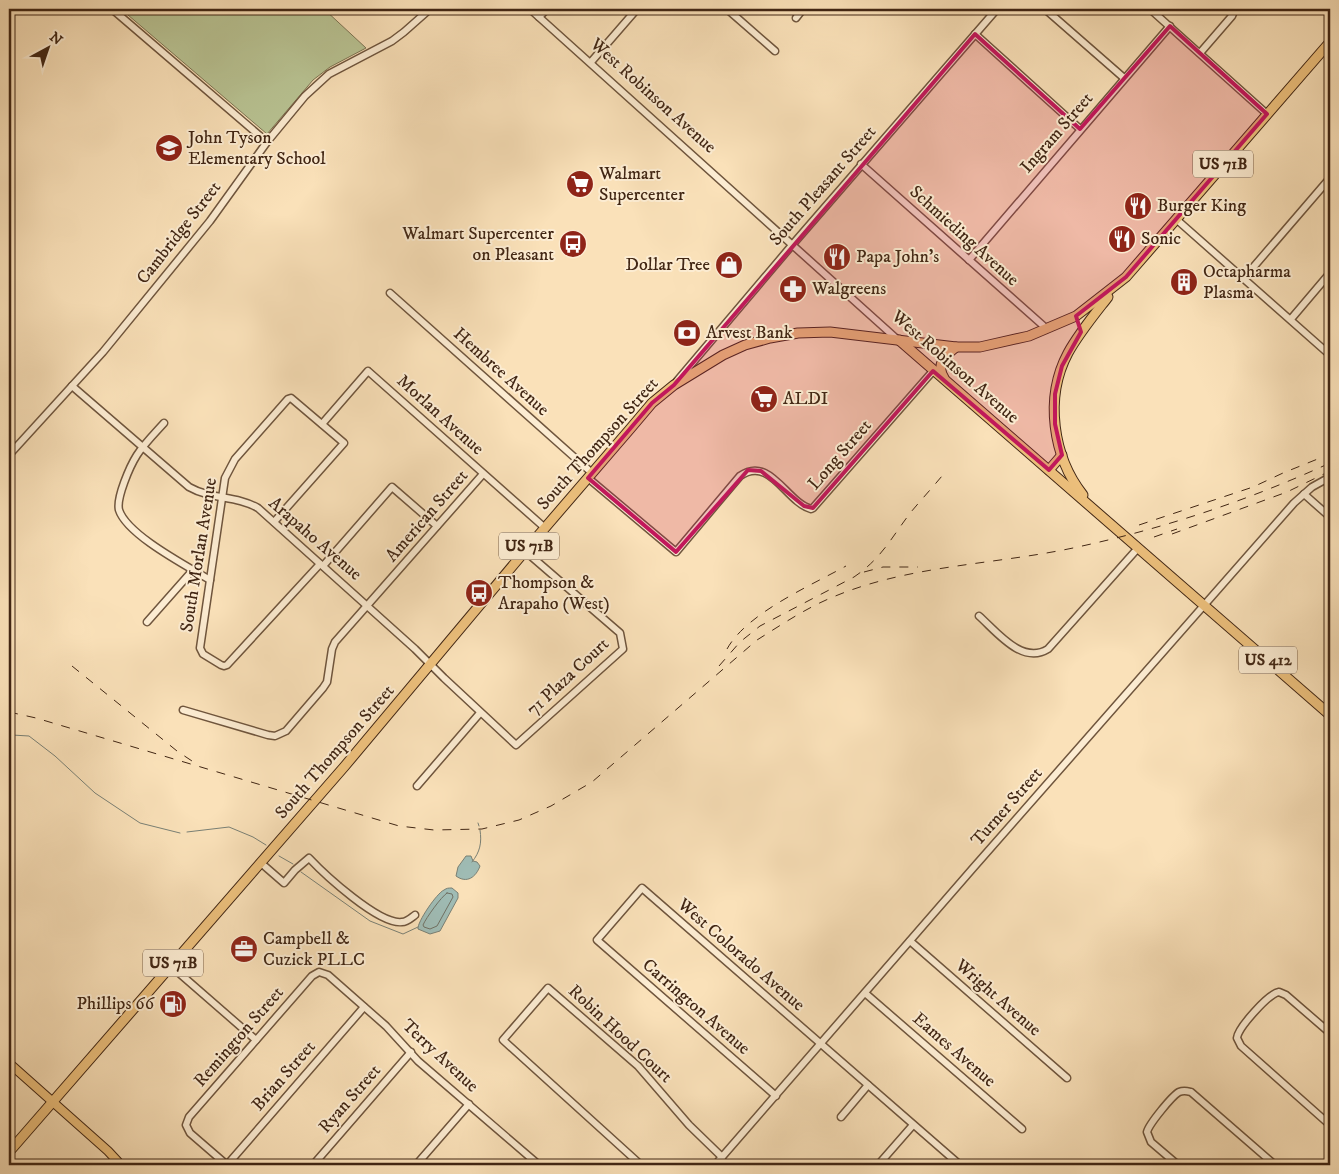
<svg xmlns="http://www.w3.org/2000/svg" width="1339" height="1174" font-family="'IM FELL DW Pica',serif">
	<style>
		.green { fill: #b9c494; stroke: #7d7554 }
		.water { fill: #9fbcb5; stroke: #798075 }
		.lines { fill: none; stroke-linecap: round; stroke-linejoin: round }
		.shore { stroke: #707164; stroke-width: 1 }
		.stream { stroke: #798075; stroke-width: 1 }
		.minor-casing { stroke: #6f553d; stroke-width: 9 }
		.major-casing { stroke: #412614; stroke-width: 10 }
		.highway-casing { stroke: #412614; stroke-width: 11 }
		.minor { stroke: #fcecd2; stroke-width: 6 }
		.major { stroke: #edc07c; stroke-width: 8 }
		.highway { stroke: #edc07c; stroke-width: 9 }
		.rail { stroke: #412614; stroke-width: 1; stroke-dasharray: 9 9; stroke-linecap: butt }
		.marked { fill: #c2185b; fill-opacity: 0.2; stroke: #c2185b; stroke-width: 4; stroke-linejoin: round }
		.labels { text-anchor: middle; dominant-baseline: central; stroke-width: 4; stroke-linejoin: round; paint-order: stroke }
		.shield { fill: #fcecd2; stroke: #79614d; stroke-width: 1 }
		.shield-label { font-size: 16px; font-weight: bold; fill: #412614 }
		.street-label { font-size: 18px; fill: #412614; stroke: #fcecd2 }
		.poi-label { font-size: 18px; fill: #412614; stroke: #fcecd2; text-anchor: start }
	</style>
	<rect width="100%" height="100%" fill="#fae1b9"/>
	<filter id="stains"><feTurbulence type="fractalNoise" baseFrequency=".004" numOctaves="4"/><feColorMatrix values="0 0 0 0 .2 0 0 0 0 .09 0 0 0 0 .02 0 0 0 .5 -.17"/></filter>
	<radialGradient id="worn" r=".72"><stop offset=".6" stop-color="#630" stop-opacity="0"/><stop offset="1" stop-color="#630" stop-opacity=".3"/></radialGradient>
	<path class="green" d="M121 9H324L366 48 330 67 313 80 267 134Z"/>
	<g class="water">
		<path d="M466 856H471L473 861 477 862 480 866C476 877 467 884 456 876L458 867Z"/>
		<path d="M452 888 458 893V898L440 931 430 934 418 929C417 922 437 893 444 890 447 888 448 888 452 888Z"/>
	</g>
	<g class="lines">
		<path class="shore" d="M447 893 452 894 453 897 437 926 430 929 424 927 423 925C426 918 441 897 447 893Z"/>
		<g class="stream">
			<path d="M9 738 12 735 29 736 55 756 95 793 140 823 180 833"/>
			<path d="M478 823 479 826"/>
			<path d="M187 832 229 827 253 837 266 845"/>
			<path d="M279 856 293 864"/>
			<path d="M472 862C480 852 482 843 480 830"/>
			<path d="M301 872 370 921 403 934 418 927"/>
		</g>
		<g class="minor-casing">
			<g id="minor">
				<path d="M112 9 267 142"/>
				<path d="M530 9 898 340"/>
				<path d="M727 9 775 51"/>
				<path d="M1045 9 1124 78"/>
				<path d="M1150 9 1267 114"/>
				<path d="M539 17 547 9"/>
				<path d="M796 18 803 9"/>
				<path d="M975 34 1080 129"/>
				<path d="M1200 53 1232 16 1235 9"/>
				<path d="M591 62 637 9"/>
				<path d="M861 164 1047 329"/>
				<path d="M1176 219 1330 355"/>
				<path d="M969 260 1170 26"/>
				<path d="M1244 278 1330 178"/>
				<path d="M390 293 592 473"/>
				<path d="M1291 319 1330 273"/>
				<path d="M677 381 793 244 997 9"/>
				<path d="M72 386 189 487C212 500 235 495 258 508L415 649 444 678 516 745 623 649 620 633 525 551"/>
				<path d="M164 423C155 433 144 444 137 455 130 466 116 498 119 510 127 535 187 566 210 580"/>
				<path d="M322 424 368 371 545 528"/>
				<path d="M9 455 103 352 210 221 267 142 305 96 329 74 392 41 404 32 430 9"/>
				<path d="M588 478 676 552 740 476C770 455 786 502 811 509L813 508 933 371"/>
				<path d="M1304 494 1330 517"/>
				<path d="M274 522 344 443 291 398 288 399 235 459 225 478 200 648 203 654 221 665 224 666 227 665 320 564"/>
				<path d="M323 566 392 487 437 526"/>
				<path d="M979 616C997 632 1022 665 1048 649L1138 548"/>
				<path d="M147 622 193 570"/>
				<path d="M183 710 268 735 275 736 286 731 323 688 327 682 332 649 335 642 483 474"/>
				<path d="M417 786 480 713"/>
				<path d="M261 863 284 883 295 870 309 858C324 874 379 925 402 922 407 922 411 918 415 915"/>
				<path d="M910 941 1067 1078"/>
				<path d="M171 966 256 1040"/>
				<path d="M865 993 1022 1129"/>
				<path d="M1330 1033 1286 995 1279 992C1268 994 1238 1028 1237 1038L1241 1046 1330 1125"/>
				<path d="M776 1096 597 940 642 888 960 1165"/>
				<path d="M841 1117 868 1085"/>
				<path d="M227 1165 190 1133 186 1125 189 1117 312 976 319 972 328 975 386 1026 418 1061 539 1165"/>
				<path d="M227 1165 364 1007"/>
				<path d="M313 1165 411 1052"/>
				<path d="M416 1165 469 1104"/>
				<path d="M641 1165 503 1040 548 988 638 1066 689 1125 722 1157"/>
				<path d="M715 1165 974 867 1294 503 1312 487 1330 477"/>
				<path d="M878 1165 913 1125"/>
				<path d="M1178 1165 1151 1142 1147 1132C1149 1124 1172 1096 1179 1092 1184 1090 1187 1091 1191 1092L1275 1165"/>
			</g>
		</g>
		<g class="major-casing">
			<path id="major" d="M9 1063 108 1151 121 1165"/>
		</g>
		<g class="highway-casing">
			<g id="highway">
				<path d="M899 340 1330 715"/>
				<path d="M944 378C935 364 946 355 956 347"/>
				<path d="M1049 470 1062 455"/>
				<path d="M1083 495C1053 457 1044 398 1068 353 1079 333 1094 315 1108 297"/>
				<path d="M9 1152 344 767 525 551 630 429 652 403 674 385 723 355 745 345 770 338 798 333 830 332 956 347H980L1029 336 1076 316 1126 277 1330 42"/>
			</g>
		</g>
		<use href="#minor" class="minor"/>
		<use href="#major" class="major"/>
		<use href="#highway" class="highway"/>
		<g class="rail">
			<path d="M1139 525 1253 487 1283 473 1330 454"/>
			<path d="M1172 534 1287 492 1330 471"/>
			<path d="M1154 537 1177 529"/>
			<path d="M864 572 883 567H918"/>
			<path d="M727 649C747 613 810 586 846 566"/>
			<path d="M72 666 177 751 192 761"/>
			<path d="M719 666 740 642 760 626 854 577C882 558 891 538 911 512 921 500 932 488 942 476"/>
			<path d="M9 712 36 718 399 826 434 830 482 829 519 820 551 806 592 782 757 640C781 625 806 608 833 597 909 565 992 565 1073 548 1162 529 1247 501 1330 463"/>
		</g>
	</g>
	<path class="marked" d="M1170 26 1267 114 1126 277 1076 316 1081 332 1062 366 1055 394V424L1062 455 1049 470 933 371 813 508 804 506 761 471 748 470 676 552 588 478 652 403 674 385 975 34 1080 129Z"/>
	<defs>
		<g id="school-disc" transform="scale(1.4375)"><circle r="9.5" fill="#8f2418" stroke="#fcecd2"/><path d="M0-5L7-2L0 1L-7-2ZM-4 1L0 2.5L4 1V4Q0 6-4 4Z" fill="#fff"/></g>
		<g id="supermarket-disc" transform="scale(1.4375)"><circle r="9.5" fill="#8f2418" stroke="#fcecd2"/><path d="M-6-5.5h2.5l.6 2H6L4.5 2H-2.5L-4.4-4H-6ZM-1.5 3.2a1.3 1.3 0 1 0 .1 0ZM3 3.2a1.3 1.3 0 1 0 .1 0Z" fill="#fff"/></g>
		<g id="restaurant-disc" transform="scale(1.4375)"><circle r="9.5" fill="#8f2418" stroke="#fcecd2"/><path d="M-5-6h1v4h1v-4h1v4h1v-4h1v5L-1.5 .5V6h-2V.5L-5-1ZM5-6V6H3V1.5H1.5Q1.5-4 5-6Z" fill="#fff"/></g>
		<g id="bus-disc" transform="scale(1.4375)"><circle r="9.5" fill="#8f2418" stroke="#fcecd2"/><path d="M-5-6H5V4H4V6H2V4H-2V6H-4V4H-5ZM-3.5-4V0h7V-4ZM-3.5 1.2v1.5H-2V1.2ZM2 1.2v1.5H3.5V1.2Z" fill="#fff"/></g>
		<g id="shop-disc" transform="scale(1.4375)"><circle r="9.5" fill="#8f2418" stroke="#fcecd2"/><path d="M-5-2.5h2.3a2.7 3.5 0 0 1 5.4 0H5L5.5 6h-11ZM-1.5-2.5h3a1.5 2.3 0 0 0-3 0Z" fill="#fff"/></g>
		<g id="building-disc" transform="scale(1.4375)"><circle r="9.5" fill="#8f2418" stroke="#fcecd2"/><path d="M-4-6H4V6H1V3H-1V6H-4ZM-2.5-4.3h1.7v1.8h-1.7ZM.8-4.3h1.7v1.8H.8ZM-2.5-1h1.7V.8h-1.7ZM.8-1h1.7V.8H.8Z" fill="#fff"/></g>
		<g id="pharmacy-disc" transform="scale(1.4375)"><circle r="9.5" fill="#8f2418" stroke="#fcecd2"/><path d="M-2-6h4v4h4v4h-4v4h-4v-4h-4v-4h4Z" fill="#fff"/></g>
		<g id="bank-disc" transform="scale(1.4375)"><circle r="9.5" fill="#8f2418" stroke="#fcecd2"/><path d="M-6-4H6V4H-6ZM0-2.3a2.3 2.3 0 1 0 0 4.6a2.3 2.3 0 1 0 0-4.6Z" fill="#fff"/></g>
		<g id="office-disc" transform="scale(1.4375)"><circle r="9.5" fill="#8f2418" stroke="#fcecd2"/><path d="M-6-3h4V-5.5h4V-3h4V5H-6ZM-1-4.5V-3h2v-1.5ZM-6 0V1H6V0Z" fill="#fff"/></g>
		<g id="fuel-disc" transform="scale(1.4375)"><circle r="9.5" fill="#8f2418" stroke="#fcecd2"/><path d="M-5.5-6h7V0h2V4h1.3V-2.5L3-4.5l.8-.8L6-3V5H2.5V1h-1V6h-7ZM-4.2-4.7v3.2H.2V-4.7Z" fill="#fff"/></g>
	</defs>
	<g fill-rule="evenodd">
		<use href="#school-disc" x="169" y="148"/>
		<use href="#supermarket-disc" x="580" y="184"/>
		<use href="#restaurant-disc" x="1138" y="206"/>
		<use href="#restaurant-disc" x="1122" y="239"/>
		<use href="#bus-disc" x="573" y="244"/>
		<use href="#restaurant-disc" x="837" y="257"/>
		<use href="#shop-disc" x="729" y="265"/>
		<use href="#building-disc" x="1184" y="282"/>
		<use href="#pharmacy-disc" x="793" y="289"/>
		<use href="#bank-disc" x="687" y="333"/>
		<use href="#supermarket-disc" x="764" y="399"/>
		<use href="#bus-disc" x="479" y="593"/>
		<use href="#office-disc" x="244" y="949"/>
		<use href="#fuel-disc" x="173" y="1004"/>
	</g>
	<g class="labels">
		<g class="shield">
			<rect x="1193" y="150.5" width="60" height="27" rx="4"/>
			<rect x="499" y="532.5" width="60" height="27" rx="4"/>
			<rect x="1239" y="646.5" width="58" height="27" rx="4"/>
			<rect x="143" y="949.5" width="60" height="27" rx="4"/>
		</g>
		<g class="shield-label">
			<text x="1223" y="164">US 71B</text>
			<text x="529" y="546">US 71B</text>
			<text x="1268" y="660">US 412</text>
			<text x="173" y="963">US 71B</text>
		</g>
		<g class="street-label">
			<text transform="translate(653 96) rotate(42)">West Robinson Avenue</text>
			<text transform="translate(1057 133) rotate(-49)">Ingram Street</text>
			<text transform="translate(823 186) rotate(-49)">South Pleasant Street</text>
			<text transform="translate(179 233) rotate(-52)">Cambridge Street</text>
			<text transform="translate(964 236) rotate(42)">Schmieding Avenue</text>
			<text transform="translate(955 367) rotate(41)">West Robinson Avenue</text>
			<text transform="translate(501 372) rotate(42)">Hembree Avenue</text>
			<text transform="translate(440 415) rotate(42)">Morlan Avenue</text>
			<text transform="translate(598 444) rotate(-48)">South Thompson Street</text>
			<text transform="translate(840 455) rotate(-49)">Long Street</text>
			<text transform="translate(427 516) rotate(-49)">American Street</text>
			<text transform="translate(315 539) rotate(41)">Arapaho Avenue</text>
			<text transform="translate(199 555) rotate(-81)">South Morlan Avenue</text>
			<text transform="translate(568 677) rotate(-43)">71 Plaza Court</text>
			<text transform="translate(335 752) rotate(-49)">South Thompson Street</text>
			<text transform="translate(1007 807) rotate(-49)">Turner Street</text>
			<text transform="translate(741 955) rotate(41)">West Colorado Avenue</text>
			<text transform="translate(998 998) rotate(41)">Wright Avenue</text>
			<text transform="translate(696 1007) rotate(41)">Carrington Avenue</text>
			<text transform="translate(620 1034) rotate(43)">Robin Hood Court</text>
			<text transform="translate(239 1037) rotate(-49)">Remington Street</text>
			<text transform="translate(954 1050) rotate(41)">Eames Avenue</text>
			<text transform="translate(440 1056) rotate(43)">Terry Avenue</text>
			<text transform="translate(284 1076) rotate(-49)">Brian Street</text>
			<text transform="translate(350 1099) rotate(-49)">Ryan Street</text>
		</g>
		<g class="poi-label">
			<text x="188" y="138">John Tyson<tspan x="188" dy="21">Elementary School</tspan></text>
			<text x="599" y="174">Walmart<tspan x="599" dy="21">Supercenter</tspan></text>
			<text x="1157" y="206">Burger King</text>
			<text x="554" y="234" text-anchor="end">Walmart Supercenter<tspan x="554" dy="21">on Pleasant</tspan></text>
			<text x="1141" y="239">Sonic</text>
			<text x="856" y="257">Papa John's</text>
			<text x="710" y="265" text-anchor="end">Dollar Tree</text>
			<text x="1203" y="272">Octapharma<tspan x="1203" dy="21">Plasma</tspan></text>
			<text x="812" y="289">Walgreens</text>
			<text x="706" y="333">Arvest Bank</text>
			<text x="783" y="399">ALDI</text>
			<text x="498" y="583">Thompson &amp;<tspan x="498" dy="21">Arapaho (West)</tspan></text>
			<text x="263" y="939">Campbell &amp;<tspan x="263" dy="21">Cuzick PLLC</tspan></text>
			<text x="154" y="1004" text-anchor="end">Phillips 66</text>
		</g>
	</g>
	<rect width="1339" height="1174" fill="none" stroke="#fae1b9" stroke-width="30"/>
	<rect x="10" y="10" width="1319" height="1154" fill="none" stroke="#412614" stroke-width="2.5"/>
	<rect x="15" y="15" width="1309" height="1144" fill="none" stroke="#412614"/>
	<g transform="translate(48 48) rotate(40)" stroke="#fcecd2" stroke-width="4" paint-order="stroke">
	<path d="M0-4L9 19L0 12L-9 19Z" fill="#412614"/>
	<text y="-8" font-size="14" font-weight="bold" text-anchor="middle" fill="#412614">N</text>
	</g>
	<rect width="100%" height="100%" filter="url(#stains)"/>
	<rect width="100%" height="100%" fill="url(#worn)"/>
</svg>
